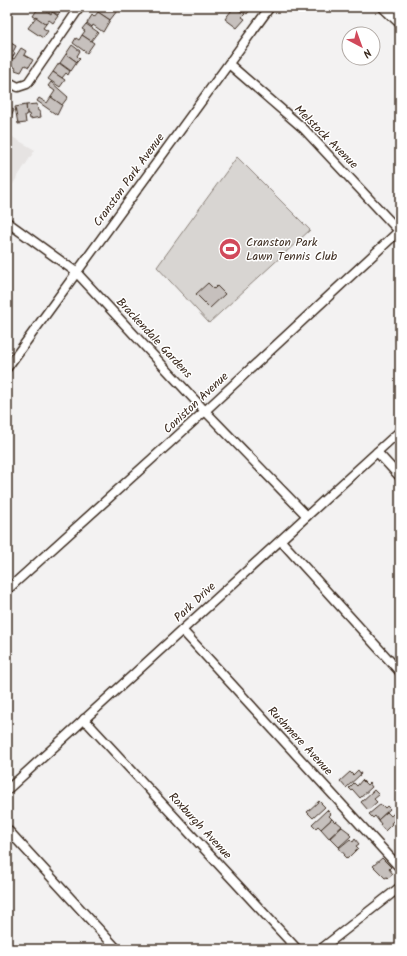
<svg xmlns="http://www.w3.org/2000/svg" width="407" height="956" font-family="Kalam,sans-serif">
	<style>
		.built { fill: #e6e3e2 }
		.green { fill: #d8d5d2; stroke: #8a8078 }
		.building { fill: #c6c0bd; stroke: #3b2a1e }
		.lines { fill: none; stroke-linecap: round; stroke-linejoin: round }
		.street-casing { stroke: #3b2a1e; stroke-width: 11 }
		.secondary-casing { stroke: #3b2a1e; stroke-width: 15 }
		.street { stroke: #fff; stroke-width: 8 }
		.secondary { stroke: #fff; stroke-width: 12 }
		.labels { text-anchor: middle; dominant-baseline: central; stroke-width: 3; stroke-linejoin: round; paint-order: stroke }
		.street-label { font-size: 12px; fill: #3b2a1e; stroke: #fff }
		.poi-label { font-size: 12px; fill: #3b2a1e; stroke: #fff; text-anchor: start }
	</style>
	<rect width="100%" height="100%" fill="#f3f2f2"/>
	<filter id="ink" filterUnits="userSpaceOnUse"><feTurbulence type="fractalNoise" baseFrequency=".025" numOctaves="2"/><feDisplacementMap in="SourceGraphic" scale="8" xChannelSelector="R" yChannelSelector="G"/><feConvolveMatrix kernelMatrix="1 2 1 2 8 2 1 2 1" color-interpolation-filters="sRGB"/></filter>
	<g filter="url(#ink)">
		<path class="built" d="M7 134 35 150 7 193Z"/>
		<path class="green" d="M237 157 310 230 209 323 157 267Z"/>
		<g class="building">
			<path d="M39 7H41L51 14 52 12 58 16 53 23 49 20 46 24 33 16Z"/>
			<path d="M46 7H63L58 15Z"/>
			<path d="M99 7H113L117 11 110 20 98 12 100 8Z"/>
			<path d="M234 7 245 14 242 17 245 19 237 28 225 19Z"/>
			<path d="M237 7H252L247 14Z"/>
			<path d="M98 12 110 20 103 32 93 25 92 27 87 23 92 15 94 17Z"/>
			<path d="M36 17 46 24 43 28 48 31 43 38 28 28Z"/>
			<path d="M86 24 98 32 91 41 82 35 85 31 82 29Z"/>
			<path d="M82 35 94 43 87 53 73 43 76 38 79 40Z"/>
			<path d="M11 43 16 46 13 52 15 53 7 66V45L9 46Z"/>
			<path d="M72 45 80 51 77 56 80 59 77 62 66 54Z"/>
			<path d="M21 48 26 51 24 55 33 60 29 67 25 65 21 72 15 70 16 68 9 64 12 58 14 59Z"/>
			<path d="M66 54 77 62 71 71 60 63Z"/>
			<path d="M59 63 70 71 68 75 66 73 62 78 53 72Z"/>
			<path d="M53 72 65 80 60 87 48 79Z"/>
			<path d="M51 82 68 97 62 105 51 97 55 91 48 86Z"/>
			<path d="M51 97 62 105 57 115 37 101 39 98 47 103Z"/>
			<path d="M37 104 38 111H40L41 117 30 119 29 114H27L26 105Z"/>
			<path d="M26 105 27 114 25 115 26 123 18 124 15 107Z"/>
			<path d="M12 109 14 110 9 122H7V119Z"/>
			<path d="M208 283 214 289 217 286 225 294 210 308 196 294Z"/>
			<path d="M358 770 361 774 346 788 340 781 350 772 353 775Z"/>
			<path d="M362 780 367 785 369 783 372 787 360 798 353 790 352 791 349 788 354 783 357 786Z"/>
			<path d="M374 790 379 795 374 799 377 802 368 810 361 802Z"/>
			<path d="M319 801 325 807 313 818 307 812Z"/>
			<path d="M381 804 385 808 387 806 390 809 378 820 375 816 373 818 369 814Z"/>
			<path d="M327 810 331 814 329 816 332 819 321 829 318 826 316 828 312 824Z"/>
			<path d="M387 812 391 816 394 813 398 817 391 823 392 824 385 831 380 825 381 824 378 820Z"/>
			<path d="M332 819 335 822 336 821 342 826 329 838 321 829Z"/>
			<path d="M342 827 350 833 349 834 351 836 339 847 330 838Z"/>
			<path d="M350 839 353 842 355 839 359 844 356 846 358 848 347 859 344 856 345 855 339 848Z"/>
			<path d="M382 858 391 867 389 869 393 874 388 878 387 877 385 878 373 866Z"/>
		</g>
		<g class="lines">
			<g class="street-casing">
				<g id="street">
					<path d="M229 64 304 129 400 232"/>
					<path d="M7 81 18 87 27 84 80 7"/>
					<path d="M7 222 76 272 205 411 307 516"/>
					<path d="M7 368 270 7"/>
					<path d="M377 452 400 477"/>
					<path d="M281 541 400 672"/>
					<path d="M7 590 205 411 399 231"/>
					<path d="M182 630 400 868"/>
					<path d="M84 719 297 949"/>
					<path d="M7 790 400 431"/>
					<path d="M7 829 117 949"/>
					<path d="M321 949 400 887"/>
				</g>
			</g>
			<g class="secondary-casing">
				<path id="secondary" d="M385 7 400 21"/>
			</g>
			<use href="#street" class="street"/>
			<use href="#secondary" class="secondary"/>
		</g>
	</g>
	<defs>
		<g id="stadium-disc" transform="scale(1.15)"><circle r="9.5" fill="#d1495b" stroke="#fff"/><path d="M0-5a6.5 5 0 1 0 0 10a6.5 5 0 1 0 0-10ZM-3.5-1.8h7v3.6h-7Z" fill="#fff"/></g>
	</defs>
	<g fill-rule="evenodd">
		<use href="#stadium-disc" x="230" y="249"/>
	</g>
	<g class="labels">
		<g class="street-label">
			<text transform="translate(326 137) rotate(45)">Melstock Avenue</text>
			<text transform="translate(129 180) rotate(-54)">Cranston Park Avenue</text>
			<text transform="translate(154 338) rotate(47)">Brackendale Gardens</text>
			<text transform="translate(196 403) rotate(-43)">Coniston Avenue</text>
			<text transform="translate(195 602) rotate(-43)">Park Drive</text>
			<text transform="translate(300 741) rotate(47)">Rushmere Avenue</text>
			<text transform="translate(200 826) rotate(47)">Roxburgh Avenue</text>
		</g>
		<g class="poi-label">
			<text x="246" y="242">Cranston Park<tspan x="246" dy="14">Lawn Tennis Club</tspan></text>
		</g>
	</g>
	<rect width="407" height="956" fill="none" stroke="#fff" stroke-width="24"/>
	<rect x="12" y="12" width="383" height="932" fill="none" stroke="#3b2a1e" stroke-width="1.5" filter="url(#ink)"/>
	<g transform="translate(361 46) rotate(139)"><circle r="19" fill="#ffffff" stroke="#b1aaa5"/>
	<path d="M0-3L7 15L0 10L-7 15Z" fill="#d1495b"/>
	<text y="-6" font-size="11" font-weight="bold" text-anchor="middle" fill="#3b2a1e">N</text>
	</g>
</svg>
